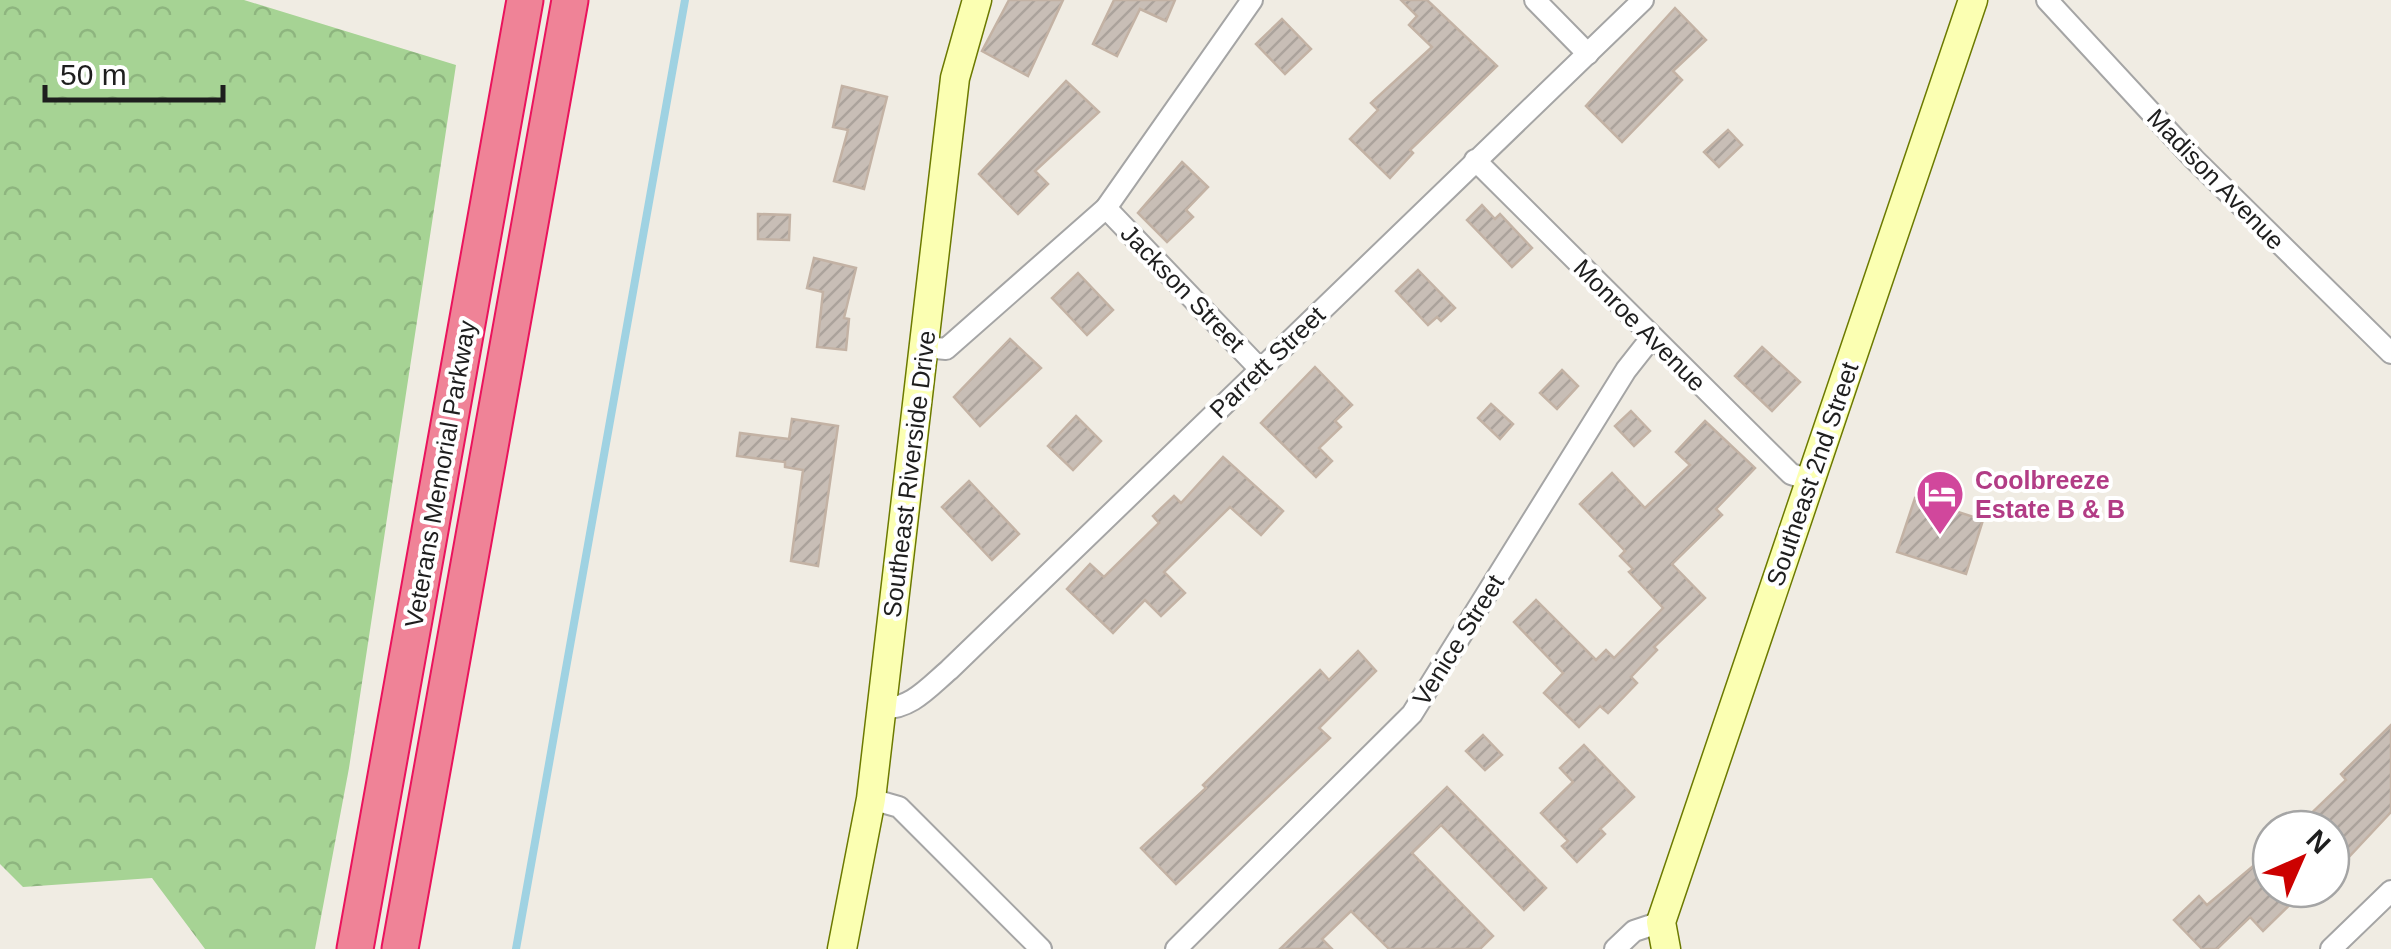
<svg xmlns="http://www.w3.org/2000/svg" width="2391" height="949" font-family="Helvetica,sans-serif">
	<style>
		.forest { fill: url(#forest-crowns) }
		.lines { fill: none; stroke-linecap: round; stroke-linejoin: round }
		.stream { stroke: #9fd2e2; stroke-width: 8 }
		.building { fill: url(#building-hatch); stroke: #c3b2a4; stroke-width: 2.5 }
		.street-casing { stroke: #a5a5a5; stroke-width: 24 }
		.secondary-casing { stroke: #6c7a00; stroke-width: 31 }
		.highway-casing { stroke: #ea135c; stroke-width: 39 }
		.street { stroke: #fff; stroke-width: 20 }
		.secondary { stroke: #fbffb2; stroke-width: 28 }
		.highway { stroke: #ef8397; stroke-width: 35 }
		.labels { text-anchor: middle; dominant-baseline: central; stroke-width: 8; stroke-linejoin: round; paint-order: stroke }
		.street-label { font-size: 25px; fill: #1e1e1e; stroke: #fff }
		.hotel-label { font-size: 25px; font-weight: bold; fill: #b23c85; stroke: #fff; text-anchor: start }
	</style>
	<defs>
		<pattern id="forest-crowns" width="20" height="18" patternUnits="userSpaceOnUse" patternTransform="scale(2.5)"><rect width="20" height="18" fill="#a6d394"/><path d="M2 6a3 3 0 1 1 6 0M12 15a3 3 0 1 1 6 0" fill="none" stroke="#8eb57f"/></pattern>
		<pattern id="building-hatch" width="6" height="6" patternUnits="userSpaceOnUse" patternTransform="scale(2.5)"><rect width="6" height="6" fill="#c8beb6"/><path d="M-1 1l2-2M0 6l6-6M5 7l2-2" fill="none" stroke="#aba39c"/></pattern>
	</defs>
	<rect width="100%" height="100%" fill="#f0ece3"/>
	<path class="forest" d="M0 0H244L456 65 349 768 315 949H205L152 878 23 887 0 864Z"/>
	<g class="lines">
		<path class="stream" d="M516 949 685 0"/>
	</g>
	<g class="building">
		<path d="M1009 0H1063L1028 76 982 51Z"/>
		<path d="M1114 0H1175L1166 21 1140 9 1117 56 1093 44Z"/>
		<path d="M1401 0H1427L1497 66 1410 150 1413 153 1390 178 1350 139 1378 110 1371 103 1432 47 1409 25 1417 16Z"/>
		<path d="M1675 8 1706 40 1673 71 1682 80 1622 142 1586 106Z"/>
		<path d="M1282 19 1311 49 1285 74 1256 44Z"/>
		<path d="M1066 81 1099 112 1035 171 1048 184 1018 214 979 174Z"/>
		<path d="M842 86 887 97 864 189 834 181 848 130 833 127Z"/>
		<path d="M1728 130 1742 145 1719 167 1704 152Z"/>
		<path d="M1182 162 1208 187 1186 210 1193 217 1167 242 1138 213Z"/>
		<path d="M1482 205 1495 219 1500 214 1532 248 1512 267 1467 220Z"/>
		<path d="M758 214 790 215 789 240 758 239Z"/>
		<path d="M814 258 856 268 844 318 849 319 846 350 817 347 823 292 807 288Z"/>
		<path d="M1418 270 1455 308 1441 321 1437 317 1428 325 1396 291Z"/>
		<path d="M1078 273 1113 310 1087 335 1052 298Z"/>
		<path d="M1010 339 1041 368 980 426 954 397Z"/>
		<path d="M1762 347 1800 382 1772 411 1735 376Z"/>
		<path d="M1315 367 1352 405 1335 421 1341 427 1319 448 1332 461 1316 477 1261 423Z"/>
		<path d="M1562 370 1578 386 1557 409 1540 393Z"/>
		<path d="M1491 404 1513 424 1500 439 1478 418Z"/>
		<path d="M1631 411 1650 431 1634 446 1615 426Z"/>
		<path d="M1076 416 1101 441 1073 470 1048 446Z"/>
		<path d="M792 419 838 426 818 566 791 561 803 470 785 467V462L737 456 740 433 789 439Z"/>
		<path d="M1705 421 1755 468 1716 509 1722 515 1672 564 1705 598 1654 647 1657 650 1631 677 1637 683 1608 713 1600 706 1579 727 1544 693 1563 673 1514 622 1536 600 1596 660 1606 650 1614 658 1663 608 1629 572 1633 569 1620 556 1625 551 1580 504 1612 473 1645 508 1690 465 1676 452Z"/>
		<path d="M1223 457 1283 511 1261 535 1230 507 1164 572 1185 593 1161 616 1145 600 1113 633 1067 589 1090 564 1104 577 1159 523 1153 516 1174 496 1181 503Z"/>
		<path d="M969 481 1019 534 992 560 942 507Z"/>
		<path d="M1915 498 1983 520 1966 574 1897 552Z"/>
		<path d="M1358 651 1376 671 1319 728 1330 738 1176 884 1141 848 1206 788 1203 785 1320 670 1329 680Z"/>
		<path d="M2391 725V812L2331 876V829H2295L2346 780 2341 774Z"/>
		<path d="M1483 735 1502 755 1485 770 1466 751Z"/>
		<path d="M1584 745 1634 797 1600 829 1605 834 1577 862 1562 846 1568 841 1541 813 1573 782 1560 768Z"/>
		<path d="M1447 787 1546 888 1524 910 1441 825 1412 853 1493 936 1480 949H1389L1351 911 1322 939 1332 949H1280Z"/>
		<path d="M2271 851V889H2306L2263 931 2250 917 2217 949H2202L2174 920 2199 896 2207 905Z"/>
	</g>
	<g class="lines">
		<g class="street-casing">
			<g id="street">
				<path d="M1535 0 1588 54"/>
				<path d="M2047 0 2194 159 2391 353"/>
				<path d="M1475 160 1791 474 1810 480"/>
				<path d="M1106 208 1259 368"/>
				<path d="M925 347 946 349 1106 208 1252 0"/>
				<path d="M882 708C910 710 929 687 949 670L1643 0"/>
				<path d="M871 799 899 807 1041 949"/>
				<path d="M1176 949 1412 714 1626 370 1652 337"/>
				<path d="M1615 949 1634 931 1661 922"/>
				<path d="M2331 949 2391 891"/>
			</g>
		</g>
		<g class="secondary-casing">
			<g id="secondary">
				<path d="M842 949 871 799 955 78 977 0"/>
				<path d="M1666 949 1661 922 1973 0"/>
			</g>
		</g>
		<g class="highway-casing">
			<g id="highway">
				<path d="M355 949 525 0"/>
				<path d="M400 949 570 0"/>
			</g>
		</g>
		<use href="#street" class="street"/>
		<use href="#secondary" class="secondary"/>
		<use href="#highway" class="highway"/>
	</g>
	<defs>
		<g id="hotel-pin" transform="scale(2.5)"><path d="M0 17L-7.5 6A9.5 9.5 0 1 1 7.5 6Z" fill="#d1479c" stroke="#fff"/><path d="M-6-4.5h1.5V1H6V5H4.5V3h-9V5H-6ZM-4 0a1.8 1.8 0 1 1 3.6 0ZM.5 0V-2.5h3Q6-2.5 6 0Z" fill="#fff"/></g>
	</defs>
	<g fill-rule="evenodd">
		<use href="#hotel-pin" x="1940" y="494"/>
	</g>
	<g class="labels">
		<g class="street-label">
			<text transform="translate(2216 179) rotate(46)">Madison Avenue</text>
			<text transform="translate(1183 288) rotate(46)">Jackson Street</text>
			<text transform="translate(1640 325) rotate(45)">Monroe Avenue</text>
			<text transform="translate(1267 362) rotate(-44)">Parrett Street</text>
			<text transform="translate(440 474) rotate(-80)">Veterans Memorial Parkway</text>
			<text transform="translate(909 474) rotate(-83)">Southeast Riverside Drive</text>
			<text transform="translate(1812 474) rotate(-71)">Southeast 2nd Street</text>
			<text transform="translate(1458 640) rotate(-58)">Venice Street</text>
		</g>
		<g class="hotel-label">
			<text x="1975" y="480">Coolbreeze<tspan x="1975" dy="29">Estate B &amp; B</tspan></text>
		</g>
	</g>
	<g transform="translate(2301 859) rotate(45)"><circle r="48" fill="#ffffff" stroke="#a5a5a5" stroke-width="2.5"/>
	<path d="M0-8L18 38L0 25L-18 38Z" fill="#cc0100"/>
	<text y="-15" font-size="28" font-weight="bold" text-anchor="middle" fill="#1e1e1e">N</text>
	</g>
	<path d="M45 85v15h178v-15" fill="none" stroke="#1e1e1e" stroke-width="5"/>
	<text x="60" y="85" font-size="30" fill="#1e1e1e" stroke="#ffffff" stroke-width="8" paint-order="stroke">50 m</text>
</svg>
